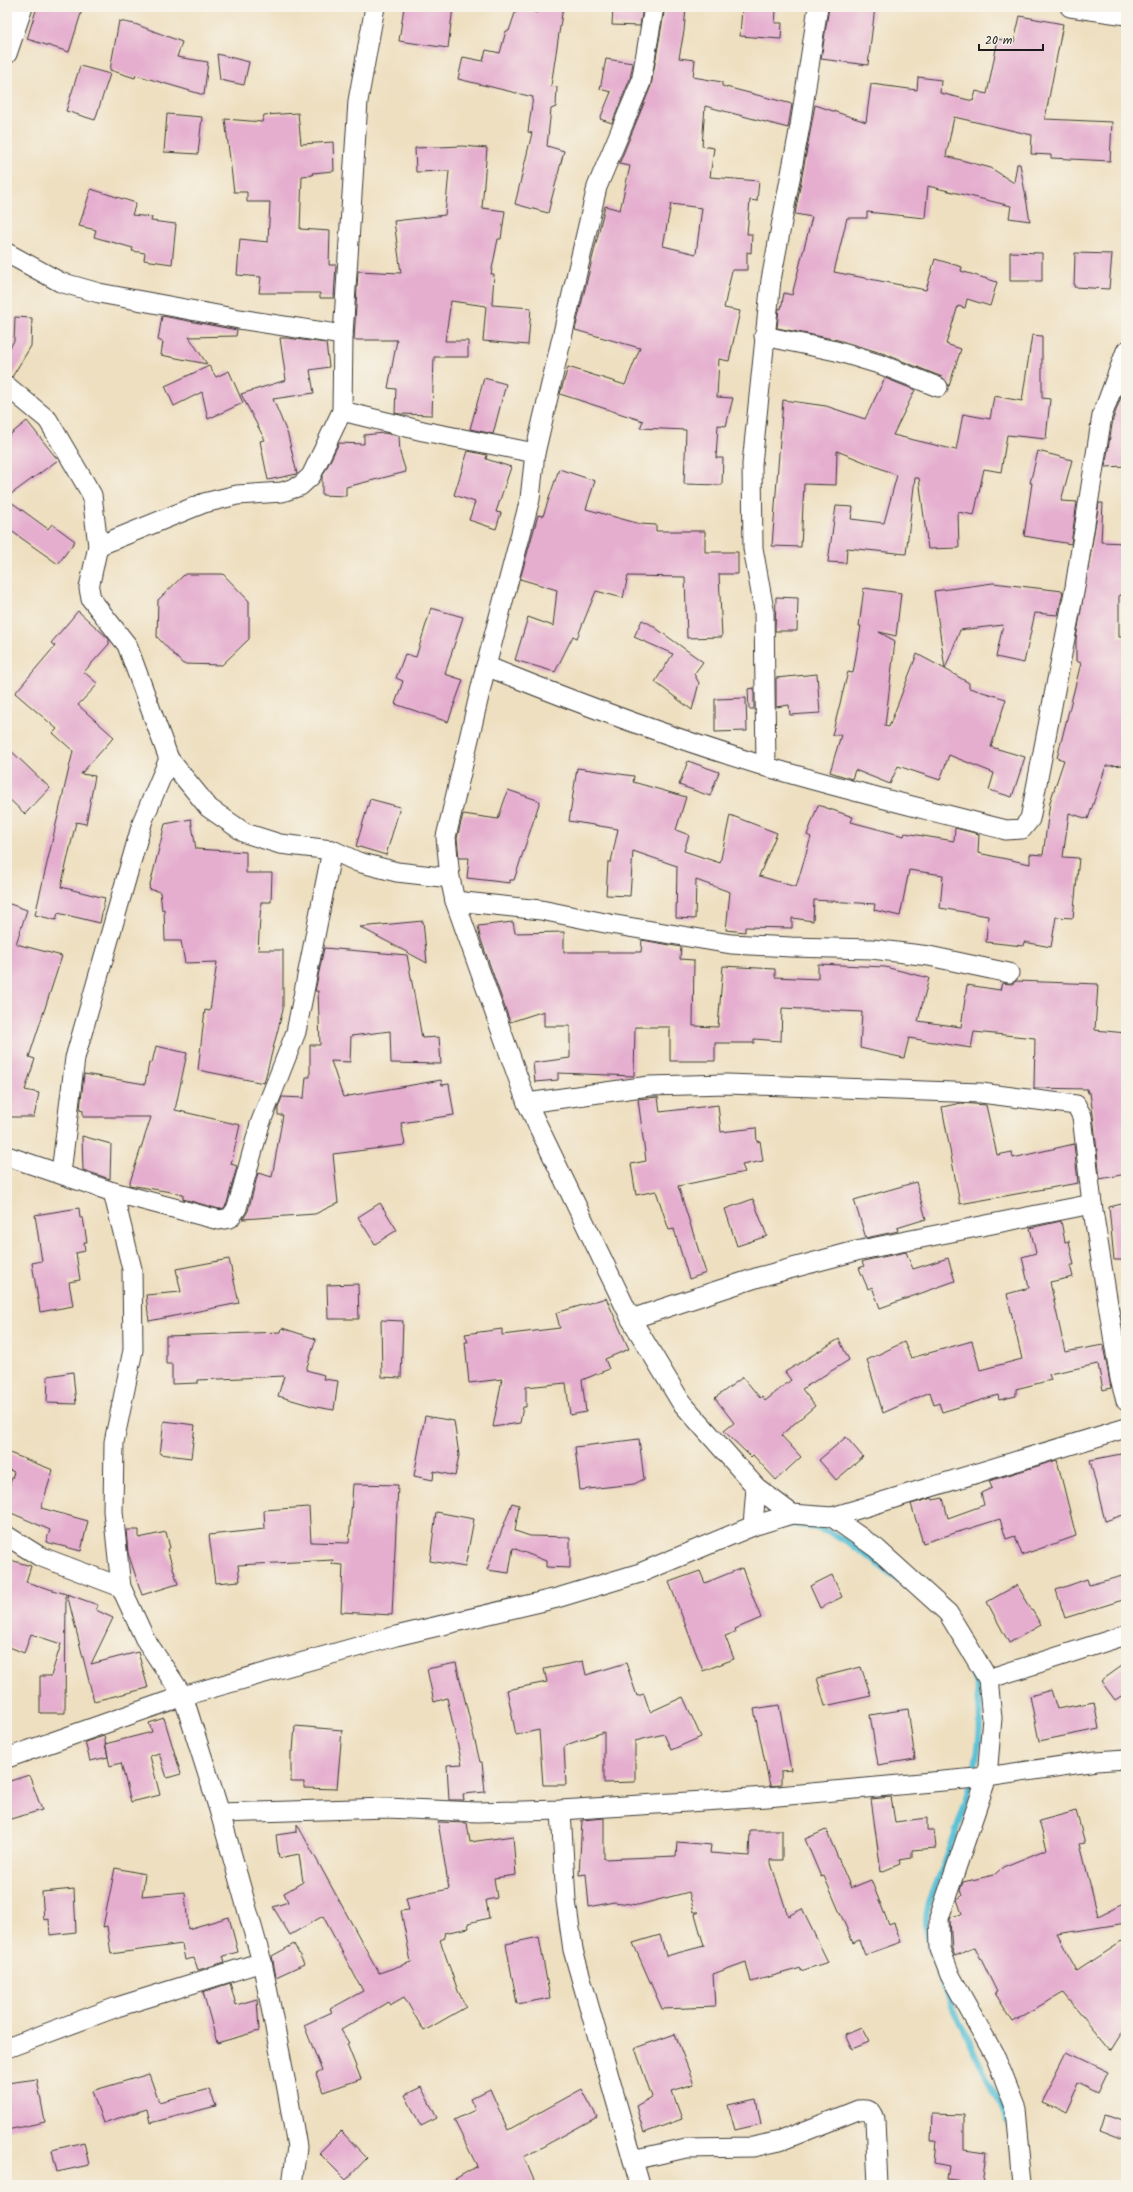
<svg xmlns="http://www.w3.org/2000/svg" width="1133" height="2192" font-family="Kalam,sans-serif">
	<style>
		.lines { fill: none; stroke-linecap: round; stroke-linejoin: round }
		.stream { stroke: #5ac1d7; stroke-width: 6 }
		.building { fill: #e5aecf; fill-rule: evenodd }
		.minor-casing { stroke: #3c3935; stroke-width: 21 }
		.minor { stroke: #fff; stroke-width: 19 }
	</style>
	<rect width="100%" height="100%" fill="#f7f3e8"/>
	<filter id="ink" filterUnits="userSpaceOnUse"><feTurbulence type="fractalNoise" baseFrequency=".025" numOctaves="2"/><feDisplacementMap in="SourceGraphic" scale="8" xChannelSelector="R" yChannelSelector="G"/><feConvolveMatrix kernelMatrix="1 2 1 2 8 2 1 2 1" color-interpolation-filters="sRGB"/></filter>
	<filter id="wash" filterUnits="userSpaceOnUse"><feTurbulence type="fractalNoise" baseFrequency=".012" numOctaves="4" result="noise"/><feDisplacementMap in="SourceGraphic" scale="16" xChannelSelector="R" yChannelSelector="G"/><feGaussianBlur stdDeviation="0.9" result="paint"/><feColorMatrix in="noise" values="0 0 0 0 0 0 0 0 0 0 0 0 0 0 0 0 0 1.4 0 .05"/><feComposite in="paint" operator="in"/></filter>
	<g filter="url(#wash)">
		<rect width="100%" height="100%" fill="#eedfc0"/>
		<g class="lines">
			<g class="stream">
				<path d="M781 1526C830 1519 864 1554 900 1582"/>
				<path d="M969 1665C998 1729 963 1812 940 1874 934 1891 925 1907 926 1926 927 1943 933 1960 939 1975 952 2009 969 2041 985 2074 994 2092 1004 2109 1010 2129"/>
			</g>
		</g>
		<g id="blocks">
			<g class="building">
				<path d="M37 7H83L69 52 27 39Z"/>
				<path d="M404 7H453L448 48 399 41Z"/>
				<path d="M517 7 537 13 538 7H563L551 86 557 87 556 107 551 109 547 146 564 151 548 213 515 204 532 133 528 132 533 97 458 79 463 57 483 61 486 50 500 53 506 31H509Z"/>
				<path d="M613 7H643L640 26 612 25Z"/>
				<path d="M665 7H686L684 31 679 58 695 60 693 77 722 82V86L792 104 788 128 705 106 702 146 714 148 710 177 759 181 757 201 750 200 747 234H752L751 253 747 252V270H732L724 308 740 311 729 361 719 359 717 397 733 398 726 426 718 425 716 458H723L722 485 684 484 686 430 640 428 643 421 560 394 568 367 625 385 640 348 575 330 605 206 620 210 630 166 619 164 651 86ZM671 204 702 208 696 254 663 246Z"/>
				<path d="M829 7H875L868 65 821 59Z"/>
				<path d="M742 8 776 11 775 23H782L781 39 740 36Z"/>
				<path d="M1020 16 1063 24 1045 119 1112 122 1110 161 1051 158V155L1031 154 1032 135 954 117 946 156 991 168 1014 183 1017 164H1020L1030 221 1009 218 1011 206 928 186 925 218 867 212V218H847L834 272 926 290 935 259 962 267 961 271 997 282 990 306 967 299 965 308 958 306 946 344 961 349 949 386 942 377 885 354 838 340 777 328 779 308 781 309 784 293 792 295 794 287 812 217 795 214 815 105 866 122 871 84 917 90 918 77 941 80 940 93 973 101 976 91 987 94 998 39 1014 42Z"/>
				<path d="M119 21 135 24 182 42 177 57 208 62 204 95 136 75 135 78 110 70Z"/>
				<path d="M217 54 249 62 244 85 220 80Z"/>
				<path d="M606 59 633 63 630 79 612 123 600 119 611 92 600 89Z"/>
				<path d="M80 66 110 74 95 120 66 111Z"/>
				<path d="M298 113 301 144 333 142 334 171 312 173 313 175 302 176 300 229 330 231 329 265H336L334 298H320V293H259L261 277 237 275 240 239 268 242 270 202H247V192H234L225 119 262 122 264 115Z"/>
				<path d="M167 114 202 117 198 154 164 152Z"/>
				<path d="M462 146 487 148 482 208 505 211 501 239H498L491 274H494L492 305 531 308 528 345 483 341 486 306 451 301 445 341H468V357H434L432 415 400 414 395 413 396 389 388 388 397 340H354L358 271 401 273 394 221 445 215 449 171 416 172 415 148Z"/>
				<path d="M91 189 136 203 132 215 152 217 151 221 176 224 172 264 144 260 145 253 132 251 133 248 94 237 96 230 79 226Z"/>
				<path d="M1010 252 1042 253V281H1010Z"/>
				<path d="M1075 253 1112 254 1109 289 1074 287Z"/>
				<path d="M162 316 237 330 236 336 189 337 207 364 161 355 163 342 158 340Z"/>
				<path d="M15 317 32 318 31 346 12 377 7 375V352L14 341Z"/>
				<path d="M1032 335 1042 336V398L1050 399 1046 439 1007 435 1001 472 984 469 974 515 958 512 959 548 928 549 919 478H915L906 554 847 548 846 563 828 562 836 506 853 507 851 519 884 523 897 475 837 451 836 485 804 484 801 547 772 546 783 400 826 406 865 419 885 378 915 390 893 435 956 450 963 414 990 419 994 396 1022 401Z"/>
				<path d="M280 338H287L326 343 329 367 310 370 314 393 273 399 288 435 297 474 268 480 260 441 265 440 241 394 286 380Z"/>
				<path d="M209 366 216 377 229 371 243 403 208 419 202 392 174 406 165 386Z"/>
				<path d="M484 378 506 384 493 434 470 429Z"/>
				<path d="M1126 383V466L1105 467 1113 419Z"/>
				<path d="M27 421 58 460 7 497V437Z"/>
				<path d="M384 433 399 436 400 453 406 472 346 487V496L322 495V477L339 443 364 444V435Z"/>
				<path d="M468 451 487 455 486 459 511 467 496 512 501 513 496 529 469 520 475 502 454 495Z"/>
				<path d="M1038 451 1072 460 1061 501 1077 502 1071 544 1024 536 1032 483H1030Z"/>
				<path d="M559 469 595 481 586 509 640 524 656 525V531H705V552H738V574H719L722 637 687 638 685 577 628 576 623 598 596 591 577 638 573 636 555 672 515 660 528 617 553 626 557 590 520 579 538 515 543 516Z"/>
				<path d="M7 499 48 529 52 524 75 541 58 564 7 528Z"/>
				<path d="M1099 503H1103L1101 542 1126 543V596L1119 595V637H1126V765L1106 766 1088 819 1069 813 1063 857 1079 858 1073 918 1056 917 1051 947 1024 942 1023 946 986 942 988 916 940 908 943 875 909 870 900 916 874 910 875 904 814 900 813 921 792 918V928L745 927V932L726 930 730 892 696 880 695 919 676 918 677 866 633 851 630 896 606 895 608 862H611L618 829 569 821 577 768 634 776 633 782 686 797 676 830 689 835 684 851 720 863 730 815 777 833 759 876 796 887 811 837 807 835 818 805 853 817 851 822 904 836 905 833 954 841 955 828 979 834 978 853 1030 864V854L1043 855 1050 802 1064 760 1057 758 1081 663 1076 661V639Z"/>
				<path d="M185 574H223L249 601V639L222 665 183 664 157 637 158 600Z"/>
				<path d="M993 583 1063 591 1058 615 1035 613 1024 663 996 657 1003 625 960 630 945 669 969 683V688L1006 699 991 747 1025 757 1012 797 989 790 994 773 949 755 940 780 898 766 890 784 855 770 852 779 830 772 841 735H832L848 672 853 673 861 626H859L864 588 901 593 896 636 879 632 895 641 885 726 889 727 917 654 945 669 934 591Z"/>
				<path d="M776 597 798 598 797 631H775Z"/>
				<path d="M431 608 463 617 445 674 463 680 448 722 395 704 403 681 396 678 405 654 416 657Z"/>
				<path d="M78 611 109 639V644L84 672 98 684 78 705 114 737 81 774 95 776 86 824 76 822 61 887 105 898 100 923 58 913 56 920 35 915 73 751 53 733 57 729 15 693 55 646 51 643Z"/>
				<path d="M642 620 650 624 703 662 694 674 699 683 692 710 655 682 673 654 634 637Z"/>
				<path d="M817 674 820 713 790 715 789 705 776 707V678Z"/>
				<path d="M754 688V709H749L748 689Z"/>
				<path d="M746 698 747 731 715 732V699Z"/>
				<path d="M7 747 50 788 25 814 7 797Z"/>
				<path d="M688 761 719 772 710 796 679 785Z"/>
				<path d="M508 790 540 801 514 880H510V883L467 878 469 858H459L457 838 463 814 498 819Z"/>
				<path d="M370 799 400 807 386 855 356 846Z"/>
				<path d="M191 819 196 849 246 852V873H272L271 902H261L258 950H283V1010L264 1083 198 1070 205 1010 210 1011 217 962 185 963 181 941H165L164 909 162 910 160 892 149 889 165 824Z"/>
				<path d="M7 903 27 910 16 944 62 956 29 1057 35 1059 25 1090 39 1093 34 1117H7Z"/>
				<path d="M423 921 427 963 360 927Z"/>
				<path d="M513 922 515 933 564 932V952H641L642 940 681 947 680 959 694 960 693 1026 718 1027 723 966 775 969V977L818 979V964L885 967 929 978 918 1021 961 1027 967 985 1000 990 1002 983 1012 984 1016 981 1098 984 1095 1030 1126 1033V1174L1100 1179 1093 1115 1090 1093H1088L1087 1089 1034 1088 1035 1038 974 1032 971 1048 909 1038 904 1058 860 1048 862 1012 782 1008 781 1041 754 1039V1043H715V1061H670V1027H635L634 1076 558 1073V1080L535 1082 533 1063 570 1058V1026H544V1011L510 1022 480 937 478 926Z"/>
				<path d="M324 948 407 955 422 1038 439 1037 441 1064 391 1063 390 1031 351 1036 350 1062 331 1061 343 1097 441 1080 442 1085 449 1084 454 1115 401 1123 405 1145 333 1154 338 1203 315 1214 243 1219 248 1211 258 1173 272 1177 283 1115H278V1108L282 1097 304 1098 306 1077H310V1045H320L318 991H315Z"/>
				<path d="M156 1046 187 1053 175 1110 240 1125 231 1164 237 1166 227 1203 224 1208 219 1209 183 1199V1194L129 1185 151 1117H83V1110L80 1109 84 1074 145 1084 149 1063H152Z"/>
				<path d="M658 1097 660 1112 718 1105 721 1132 756 1128 757 1142 760 1141 763 1161 742 1165 745 1172 678 1186 706 1273 689 1279 674 1229 669 1230 656 1191 636 1195 631 1164 646 1161 638 1099Z"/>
				<path d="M961 1103 986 1105 997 1155 1012 1152 1013 1158 1074 1144 1078 1183 960 1204 942 1107Z"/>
				<path d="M82 1136 111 1144 110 1179 83 1170Z"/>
				<path d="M916 1182 926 1219 897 1228 898 1231 866 1238 854 1200Z"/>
				<path d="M753 1199 767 1236 737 1246 725 1209Z"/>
				<path d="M380 1203 397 1230 375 1244 358 1217Z"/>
				<path d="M1126 1203V1260H1114L1109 1207Z"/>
				<path d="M79 1208 80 1218H83L87 1242H84L85 1251 76 1253 80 1280 69 1282 73 1306 40 1312 32 1263 42 1261 35 1215Z"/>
				<path d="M1061 1221 1065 1242 1069 1241 1074 1265H1070L1073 1277 1050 1282 1065 1352 1103 1345 1111 1388 1103 1390 1098 1364 1049 1374 1051 1380 1016 1389V1396L999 1400 998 1395 942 1412 939 1403 934 1405 930 1392 883 1413 867 1360 904 1342 911 1358 972 1341 980 1370 1022 1359 1007 1294 1029 1288 1022 1257 1036 1253 1030 1228Z"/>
				<path d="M906 1252 913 1269 948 1258 955 1281 880 1308 872 1287 868 1289 859 1268 864 1266 862 1262 868 1260Z"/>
				<path d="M229 1259 239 1303 149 1321 146 1295 181 1292 176 1269Z"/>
				<path d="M358 1284 359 1319H328L327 1285Z"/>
				<path d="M606 1298 629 1349 605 1359 609 1369 582 1380 586 1412 570 1415 566 1383 526 1387V1407H523L520 1423 493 1427 502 1379 469 1383 465 1342H468L465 1334 502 1329V1335L560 1328 556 1313Z"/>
				<path d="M381 1320 403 1321 401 1378 382 1377Z"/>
				<path d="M282 1328 316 1339 306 1370 324 1375 323 1379 338 1381 334 1410 316 1407 278 1396 284 1376 198 1380V1383L172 1384V1364H166V1336L281 1332Z"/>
				<path d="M839 1339 849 1360 802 1389 815 1406 781 1435 801 1457 776 1480 753 1455 751 1457 724 1431 734 1423 715 1398 743 1377 760 1398 762 1396 765 1401 791 1380 785 1372Z"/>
				<path d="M73 1372 76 1404 47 1403 48 1376Z"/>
				<path d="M425 1416 454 1421 459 1455 455 1476 434 1471 433 1480 414 1476Z"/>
				<path d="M164 1421 195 1425 191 1458 160 1454Z"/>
				<path d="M846 1437 863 1457 836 1480 819 1460Z"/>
				<path d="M639 1439 644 1479 634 1484 580 1490 575 1447Z"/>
				<path d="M7 1452 53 1470 41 1508 88 1521 81 1551 46 1542 50 1530 7 1511V1493L14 1472 7 1469Z"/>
				<path d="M1126 1453V1514L1105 1521 1090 1460Z"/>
				<path d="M1057 1460 1076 1536 1022 1555 1015 1536 1006 1539 1000 1519 923 1543 911 1504 932 1498 933 1500 943 1498 948 1518 984 1505 981 1493 992 1488 989 1481Z"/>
				<path d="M353 1484 398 1485 392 1615 341 1612 343 1565 332 1564 333 1560 238 1565 240 1581 215 1583 209 1535 265 1529 264 1510 309 1507 311 1542 349 1543Z"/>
				<path d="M512 1503 519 1505 515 1531 530 1536 570 1537V1568L546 1567V1561L513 1548 509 1573 487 1570Z"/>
				<path d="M436 1512 474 1519 465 1567 430 1561Z"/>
				<path d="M126 1530H139V1538L166 1532 170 1548 167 1549 178 1584 142 1595 128 1553Z"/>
				<path d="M7 1559 31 1566 26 1582 66 1594 65 1713H40V1676H51L61 1644 31 1634 24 1653 7 1646Z"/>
				<path d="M742 1568 761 1618 735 1629 736 1632 725 1636 734 1659 703 1671 669 1582 700 1571 705 1583Z"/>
				<path d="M832 1575 842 1597 820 1608 810 1586Z"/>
				<path d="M1126 1575V1599L1065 1618 1056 1590 1087 1579 1089 1585Z"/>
				<path d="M1017 1585 1041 1625 1009 1643 987 1602Z"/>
				<path d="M67 1594 98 1605 96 1610 113 1618 91 1664 138 1652 148 1688 94 1701Z"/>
				<path d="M583 1661 586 1675 626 1663 637 1696 644 1694 650 1712 683 1697 701 1737 671 1750 664 1734 635 1741V1782L604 1783V1732L566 1745 564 1748 566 1785H543L539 1730 516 1735 507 1690 547 1682 544 1669Z"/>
				<path d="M456 1663 480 1762H482L485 1792 463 1794 464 1800H449L447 1765 462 1764 447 1698 434 1702 427 1669Z"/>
				<path d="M1126 1663V1693L1115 1700 1101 1681Z"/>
				<path d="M861 1667 871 1696 825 1706 817 1678Z"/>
				<path d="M1051 1690 1057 1709 1094 1702 1099 1729 1039 1741 1030 1696Z"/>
				<path d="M779 1705 791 1770 781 1771V1785L770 1786 754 1709Z"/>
				<path d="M908 1709 915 1759 878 1765 870 1715Z"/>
				<path d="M164 1718 181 1774 167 1778 159 1753 150 1756 160 1795 131 1802 121 1763 110 1766 105 1744 152 1732 149 1723Z"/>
				<path d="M295 1726 342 1730 337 1789 304 1788V1782H291V1751H293Z"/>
				<path d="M104 1736 108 1757 90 1761 85 1742Z"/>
				<path d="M29 1775 42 1810 7 1820V1782Z"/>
				<path d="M891 1797 895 1822 927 1818V1830H934L936 1848 912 1850V1858L899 1860 900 1864 881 1872 871 1799Z"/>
				<path d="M1076 1811 1085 1843 1080 1844 1098 1916 1126 1902V1923L1057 1934 1077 1971 1126 1939V2026L1111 2050 1063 1992 1013 2022 995 1993 997 1992 975 1947 955 1956 952 1949 950 1920 951 1917 962 1914 957 1899 962 1896 960 1890 963 1882 994 1875 1003 1867 1047 1849 1039 1821Z"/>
				<path d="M604 1818V1859L676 1856 677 1842 711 1845 710 1853 749 1856 750 1830H782V1860H770L788 1916 802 1909 828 1962 801 1971V1968L751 1982 746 1962 713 1974 715 2007 662 2009 633 1943 660 1935 666 1956 704 1946 695 1914 699 1912H694L689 1892 638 1905 614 1902 589 1907 586 1874 579 1875 582 1820Z"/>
				<path d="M438 1822 467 1823 470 1842 513 1836 516 1875 494 1878 497 1898 486 1900 489 1918 468 1923 469 1928 444 1933 445 1938 440 1940 458 1991 466 2007 424 2031 404 1997 390 2005 388 2002 341 2030 349 2043 347 2044 361 2079 323 2092 316 2074 322 2071 304 2025 332 2012 330 2009 363 1991 323 1916 290 1935 273 1907 288 1902 284 1893 303 1882 299 1854 279 1858 276 1835 297 1832V1824L379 1973 411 1962 401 1911 409 1910 406 1898 449 1889Z"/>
				<path d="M826 1830 851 1888 871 1880 889 1925 894 1923 901 1942 865 1955 859 1940 853 1943 824 1876 821 1877 805 1839Z"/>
				<path d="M115 1868 145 1874 142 1896 185 1892 188 1929 229 1917 238 1952 223 1956 225 1962 198 1970 194 1958 185 1960 182 1944 111 1954 107 1926 103 1927Z"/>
				<path d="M74 1889 76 1932 50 1935 49 1919 44 1920 42 1892Z"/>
				<path d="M539 1937 550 1998 517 2004 506 1944Z"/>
				<path d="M294 1944 304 1964 276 1977 272 1956Z"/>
				<path d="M230 1983 236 2005 257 1999 259 2031 217 2043 203 1992Z"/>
				<path d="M861 2027 869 2042 852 2049 845 2034Z"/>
				<path d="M675 2034 694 2084 672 2091 682 2119 644 2133 636 2106 652 2097 635 2048Z"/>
				<path d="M1066 2052 1108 2072 1098 2093 1078 2083 1065 2112 1041 2102Z"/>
				<path d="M149 2074 159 2102 209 2089 216 2106 150 2123 147 2109 103 2123 92 2091Z"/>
				<path d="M37 2079 45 2122 7 2130V2083Z"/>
				<path d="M421 2087 437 2118 421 2126 405 2095Z"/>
				<path d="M490 2089 508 2130 582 2089 597 2117 524 2157 536 2185H445L477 2166 454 2120 475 2110 470 2099Z"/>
				<path d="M756 2099 761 2124 735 2130 728 2105Z"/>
				<path d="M932 2114 964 2115V2150L987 2153 983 2185 947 2181 949 2166 934 2163 936 2141H931Z"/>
				<path d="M1105 2114 1126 2121V2140L1100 2130Z"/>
				<path d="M341 2131 367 2158 346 2180 319 2153Z"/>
				<path d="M84 2142 89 2165 57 2172 52 2150Z"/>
			</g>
		</g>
	</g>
	<g filter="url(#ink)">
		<use href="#blocks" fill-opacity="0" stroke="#3c3935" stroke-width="1"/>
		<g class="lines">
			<g class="minor-casing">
				<g id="minor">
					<path d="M654 7 641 82 597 187 535 453 530 499 486 666 446 837 450 878 455 901 527 1103 631 1319 681 1402 756 1487 792 1514"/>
					<path d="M1070 7 1126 15"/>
					<path d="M7 54 23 7"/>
					<path d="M7 253 60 282 99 293 239 319 343 335"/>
					<path d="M764 336 836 351 882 365 938 387"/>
					<path d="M7 386 48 420 92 495 98 546 89 588 91 599 127 645 169 759 209 808 245 833 280 844 332 850 358 862 397 872 450 878"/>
					<path d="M342 411 423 431 535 453"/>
					<path d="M98 546 204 503 237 495 282 492 300 486 311 476 342 411 343 335 358 101 375 7"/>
					<path d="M486 666C577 703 670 737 764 766 844 790 926 809 1006 830L1022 829 1030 819 1075 587 1102 416 1126 351"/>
					<path d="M766 767 764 610 753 548 752 464 771 280 800 126 818 7"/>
					<path d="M455 901 541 910 610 924 731 944 791 947 872 949 929 956 1009 973"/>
					<path d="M527 1103 649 1086 727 1084 981 1093 1076 1105 1082 1116 1092 1204 1120 1379 1126 1401"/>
					<path d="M7 1156 113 1192 219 1220 230 1218 237 1208 260 1124 296 1032 332 850"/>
					<path d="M61 1173 75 1058 143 820 169 759"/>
					<path d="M113 1192 132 1269 133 1350 114 1442 113 1511 121 1587 145 1639 183 1696 220 1813 262 1962 287 2089 297 2147 292 2185"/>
					<path d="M631 1319 759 1277 856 1251 1092 1204"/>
					<path d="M832 1517 876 1548 948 1613 988 1679 992 1718 987 1777 939 1918 940 1949 950 1975 996 2058 1016 2109 1023 2185"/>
					<path d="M753 1526 756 1487"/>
					<path d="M7 1536 39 1556 121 1587"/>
					<path d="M988 1679 1126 1635"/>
					<path d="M7 1758 183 1696 396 1636 557 1598 640 1573 753 1526 792 1514 832 1517 1126 1428"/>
					<path d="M561 1810 566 1901 573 1950 640 2185"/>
					<path d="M220 1813 387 1808 477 1812 561 1810 767 1797 987 1777 1096 1761 1126 1759"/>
					<path d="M7 2048 117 2007 262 1962"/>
					<path d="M633 2160 686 2148 753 2147 780 2141 858 2110C868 2109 872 2110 875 2120L878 2185"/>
				</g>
			</g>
			<use href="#minor" class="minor"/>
		</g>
	</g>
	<rect width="1133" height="2192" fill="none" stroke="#f7f3e8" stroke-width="24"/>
	<path d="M979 44v6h64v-6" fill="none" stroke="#1c1c1c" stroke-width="2"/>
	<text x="985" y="44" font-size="12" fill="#1c1c1c" stroke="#f7f3e8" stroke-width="3" paint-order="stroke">20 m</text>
</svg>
